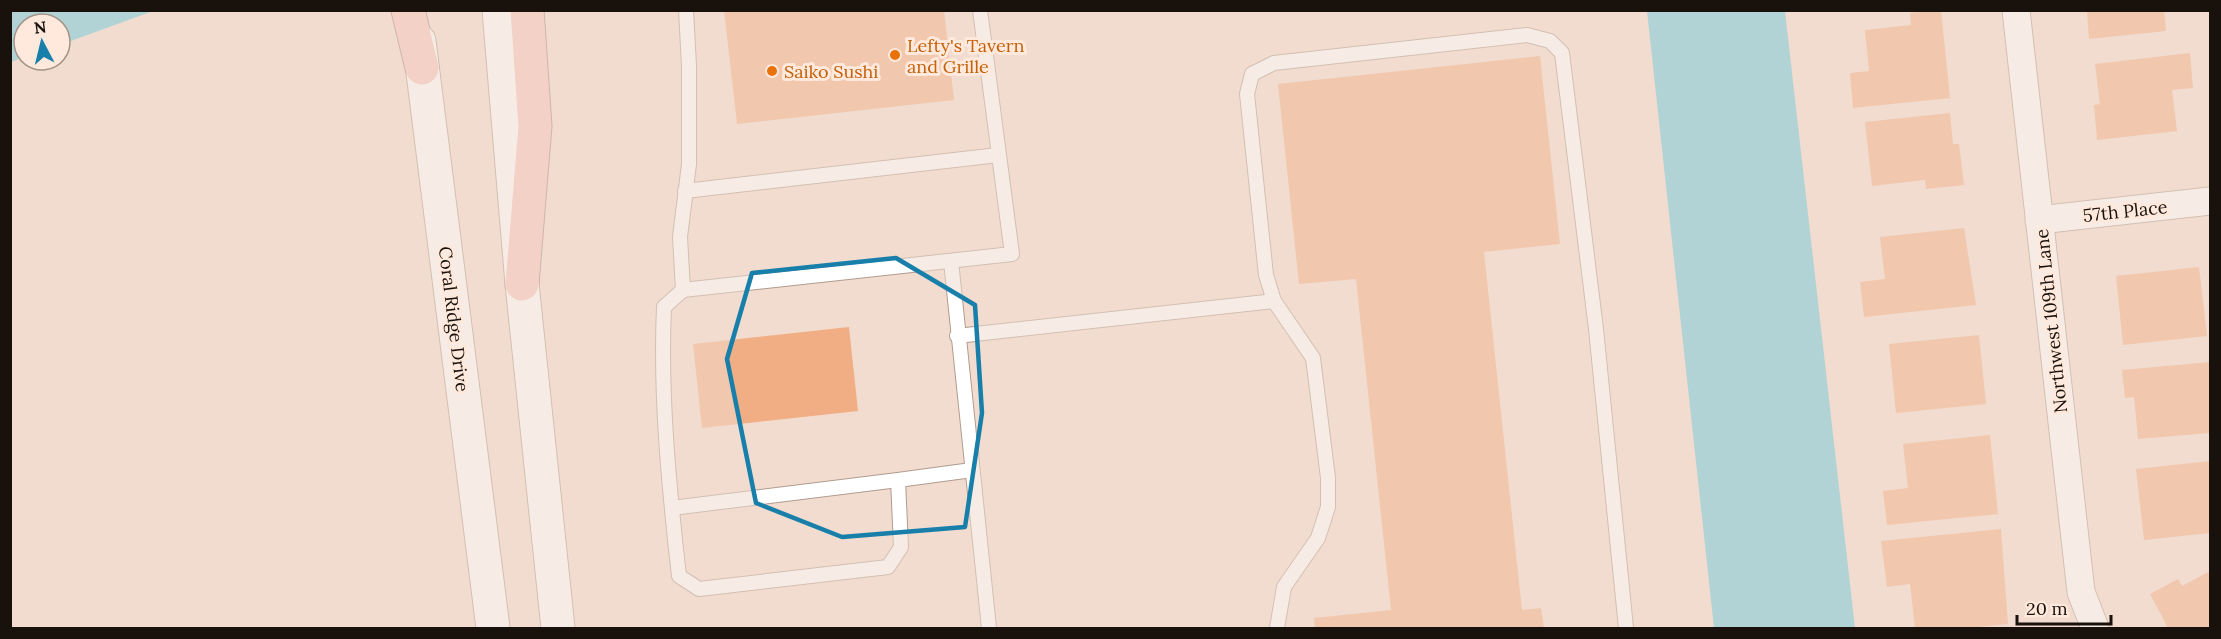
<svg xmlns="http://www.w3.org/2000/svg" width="2221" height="639" font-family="Lora,serif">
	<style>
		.water { fill: #66c8dc }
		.building { fill: #f1ae85 }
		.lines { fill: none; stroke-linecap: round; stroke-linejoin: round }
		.service-casing { stroke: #b09c90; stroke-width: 16 }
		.minor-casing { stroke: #b09c90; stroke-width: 29 }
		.secondary-casing { stroke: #b09c90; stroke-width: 35 }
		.motorway-casing { stroke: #a8857d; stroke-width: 35 }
		.service { stroke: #fff; stroke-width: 14 }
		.minor { stroke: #fff; stroke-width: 27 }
		.secondary { stroke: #fff; stroke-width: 33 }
		.motorway { stroke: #f6c4ba; stroke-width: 33 }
		.marked { fill: none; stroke: #177fa9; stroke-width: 4.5; stroke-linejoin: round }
		.food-dot { fill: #e8710a; stroke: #ffe9dc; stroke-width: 2 }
		.labels { text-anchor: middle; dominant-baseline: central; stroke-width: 6; stroke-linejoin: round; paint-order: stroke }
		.food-label { font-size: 18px; fill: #c56008; stroke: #ffe9dc; text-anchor: start }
		.street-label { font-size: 18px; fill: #18110c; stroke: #ffe9dc }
	</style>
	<rect width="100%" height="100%" fill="#f1dccf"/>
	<g class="water">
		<path d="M10 11 11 10 153 11 60 45V24H24V57L11 62Z"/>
		<path d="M1647 11H1785L1855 628H1714Z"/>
	</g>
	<g class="building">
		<path d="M724 10H944L954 100 737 124Z"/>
		<path d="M1929 10H1941L1950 98 1853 108 1850 73 1869 71 1865 30 1911 25 1910 13Z"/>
		<path d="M2087 10H2164L2166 31 2089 39Z"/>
		<path d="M2190 53 2193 88 2172 90 2177 131 2097 140 2094 105 2100 104 2095 64Z"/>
		<path d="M1540 56 1560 244 1484 252 1522 610 1541 608 1544 628H1315L1314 618 1391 610 1356 279 1299 284 1278 84Z"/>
		<path d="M1950 113 1953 144H1959L1964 185 1926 189 1925 180 1872 186 1865 122Z"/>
		<path d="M1964 228 1976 305 1864 317 1860 282 1885 279 1880 237Z"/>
		<path d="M2199 267 2207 336 2123 345 2116 276Z"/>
		<path d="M849 327 858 411 702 428 693 344Z"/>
		<path d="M1979 335 1986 404 1896 413 1889 344Z"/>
		<path d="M2210 362V433L2138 439 2134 397 2125 398 2122 370Z"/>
		<path d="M1990 435 1998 514 1887 525 1883 491 1908 488 1903 444Z"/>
		<path d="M2210 461V533L2144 540 2136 469Z"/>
		<path d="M2001 529 2008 624 1969 628H1915L1910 584 1887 587 1881 541Z"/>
		<path d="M2210 571V628H2168L2150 594 2178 579 2182 586Z"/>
	</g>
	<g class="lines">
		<g class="service-casing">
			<g id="service">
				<path d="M686 10 689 66V164L680 237 683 290 1012 254 980 10"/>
				<path d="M685 191 998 155"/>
				<path d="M951 261 989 628"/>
				<path d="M683 290 664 307C660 396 669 487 679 576L699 589 888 567 901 547 898 480 972 470"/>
				<path d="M957 336 1274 301"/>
				<path d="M672 508 898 480"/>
				<path d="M1277 628 1284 587 1318 538 1328 507V478L1313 358 1274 301 1266 275 1247 94 1252 74 1274 63 1527 35 1550 41 1562 53 1596 329 1626 628"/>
			</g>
		</g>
		<g class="minor-casing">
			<g id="minor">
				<path d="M2016 10 2081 592 2095 628"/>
				<path d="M2039 220 2210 201"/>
			</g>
		</g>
		<g class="secondary-casing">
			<g id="secondary">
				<path d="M499 10 522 284 558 628"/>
				<path d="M419 41 493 628"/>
			</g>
		</g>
		<g class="motorway-casing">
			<g id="motorway">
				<path d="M408 10 422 68"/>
				<path d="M522 284 535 126 527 10"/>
			</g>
		</g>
		<use href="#service" class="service"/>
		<use href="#minor" class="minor"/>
		<use href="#secondary" class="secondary"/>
		<use href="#motorway" class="motorway"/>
	</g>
	<path d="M0 0H2221V639H0ZM896 258 975 305 982 413 965 527 842 537 756 503 727 359 752 273Z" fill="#f1dccf" fill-opacity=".55" fill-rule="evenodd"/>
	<path class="marked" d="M896 258 975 305 982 413 965 527 842 537 756 503 727 359 752 273Z"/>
	<g class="food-dot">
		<circle cx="895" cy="55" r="6"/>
		<circle cx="772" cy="71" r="6"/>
	</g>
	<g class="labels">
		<g class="food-label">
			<text x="907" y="45">Lefty's Tavern<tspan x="907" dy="21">and Grille</tspan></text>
			<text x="784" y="71">Saiko Sushi</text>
		</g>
		<g class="street-label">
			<text transform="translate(2125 211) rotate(-6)">57th Place</text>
			<text transform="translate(454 319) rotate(83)">Coral Ridge Drive</text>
			<text transform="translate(2051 321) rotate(-96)">Northwest 109th Lane</text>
		</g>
	</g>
	<rect width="2221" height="639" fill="none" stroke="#18110c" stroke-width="24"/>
	<g transform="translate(42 42) rotate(353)"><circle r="28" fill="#ffe9dc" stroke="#a39389" stroke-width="1.5"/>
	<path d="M0-4.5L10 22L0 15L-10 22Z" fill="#177fa9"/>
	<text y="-9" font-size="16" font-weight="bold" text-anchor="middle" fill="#18110c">N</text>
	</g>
	<path d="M2017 615v9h94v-9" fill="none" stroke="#18110c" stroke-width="3"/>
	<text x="2026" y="615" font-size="18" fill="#18110c" stroke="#ffe9dc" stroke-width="4.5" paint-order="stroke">20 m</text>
</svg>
